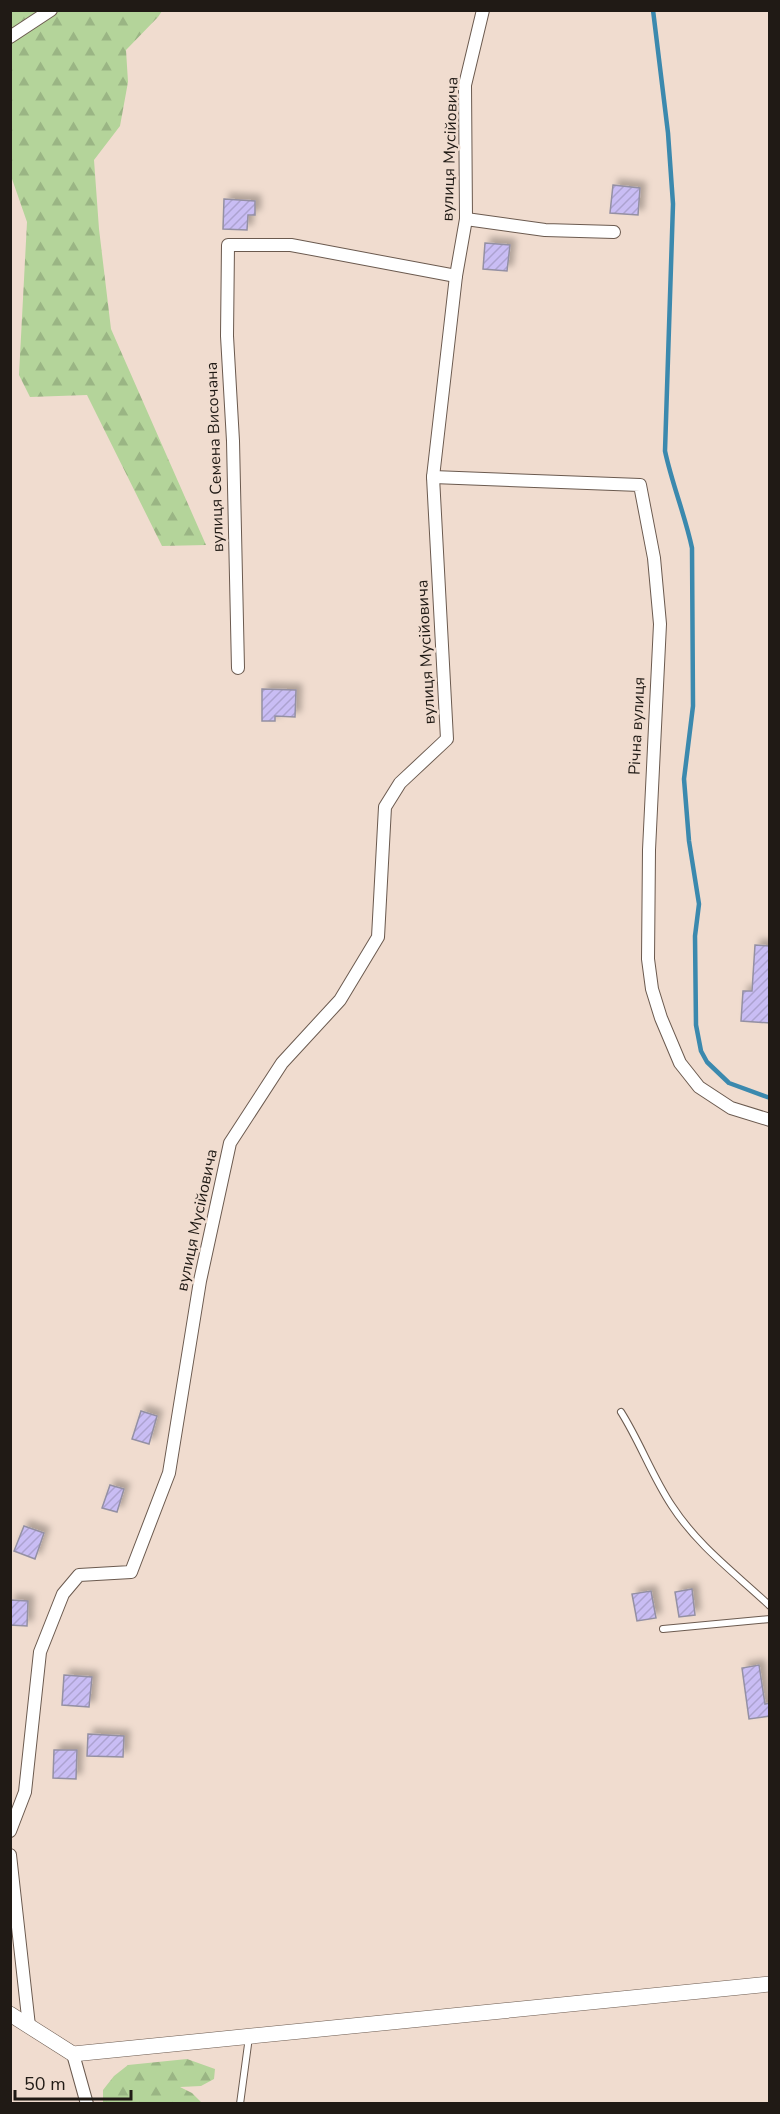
<svg xmlns="http://www.w3.org/2000/svg" width="780" height="2114" font-family="'Nunito Sans',sans-serif">
	<style>
		.forest { fill: url(#forest-firs) }
		.lines { fill: none; stroke-linecap: round; stroke-linejoin: round }
		.stream { stroke: #3b89ae; stroke-width: 4.5 }
		.building { fill: url(#building-hatch); stroke: #9490a3; stroke-width: 1.5; filter: url(#shadow) }
		.service-casing { stroke: #6b5a4f; stroke-width: 8 }
		.minor-casing { stroke: #6b5a4f; stroke-width: 14 }
		.tertiary-casing { stroke: #6b5a4f; stroke-width: 16 }
		.service { stroke: #fff; stroke-width: 6 }
		.minor { stroke: #fff; stroke-width: 12 }
		.tertiary { stroke: #fff; stroke-width: 15 }
		.labels { text-anchor: middle; dominant-baseline: central; stroke-width: 5; stroke-linejoin: round; paint-order: stroke }
		.street-label { font-size: 16px; fill: #201a15; stroke: #f0dccf }
	</style>
	<defs>
		<pattern id="forest-firs" width="22" height="20" patternUnits="userSpaceOnUse" patternTransform="scale(1.5)"><rect width="22" height="20" fill="#b4d49a"/><path d="M5 1l3.5 6h-7zM16 11l3.5 6h-7z" fill="#9ab584"/></pattern>
		<pattern id="building-hatch" width="6" height="6" patternUnits="userSpaceOnUse" patternTransform="scale(1.5)"><rect width="6" height="6" fill="#c9bdf4"/><path d="M-1 1l2-2M0 6l6-6M5 7l2-2" fill="none" stroke="#aca2d0"/></pattern>
		<filter id="shadow"><feDropShadow dx="5.5" dy="-5.5" stdDeviation="3" flood-color="#0004"/></filter>
	</defs>
	<rect width="100%" height="100%" fill="#f0dccf"/>
	<g class="forest">
		<path d="M11 11H162L158 17 126 50 128 82 120 126 94 160 99 229 111 329 206 545 162 546 87 395 30 397 19 375 27 222 11 176Z"/>
		<path d="M187 2059 215 2069 214 2079 201 2086 180 2087 192 2093 201 2102 103 2103V2090L114 2076 128 2065Z"/>
	</g>
	<g class="lines">
		<path class="stream" d="M653 10 668 133 673 204 665 451C672 484 685 515 692 548L693 706 684 779 689 841 699 904 695 936 696 1025 701 1051 707 1062 729 1083 770 1098"/>
	</g>
	<g class="building">
		<path d="M613 185 640 188 638 215 610 213Z"/>
		<path d="M224 199 255 201V215H248L247 230 223 229Z"/>
		<path d="M485 243 510 245 507 271 483 269Z"/>
		<path d="M262 689 296 690 295 717 275 716V721H262Z"/>
		<path d="M755 945 770 946V1023L741 1021 743 991H752Z"/>
		<path d="M141 1411 157 1416 149 1444 132 1439Z"/>
		<path d="M110 1485 124 1489 117 1512 102 1508Z"/>
		<path d="M24 1526 44 1533 35 1559 14 1551Z"/>
		<path d="M692 1589 695 1615 679 1617 675 1592Z"/>
		<path d="M651 1591 656 1618 637 1621 632 1594Z"/>
		<path d="M10 1600 28 1601 27 1626 10 1625Z"/>
		<path d="M759 1665 765 1704 770 1703V1716L749 1719 742 1668Z"/>
		<path d="M64 1675 92 1677 89 1707 62 1705Z"/>
		<path d="M88 1734 124 1736 123 1757 87 1756Z"/>
		<path d="M54 1750H77L76 1779 53 1778Z"/>
	</g>
	<g class="lines">
		<g class="service-casing">
			<g id="service">
				<path d="M621 1412C640 1442 652 1476 672 1506 698 1546 735 1573 770 1606"/>
				<path d="M663 1629 770 1619"/>
				<path d="M240 2104 249 2037"/>
			</g>
		</g>
		<g class="minor-casing">
			<g id="minor">
				<path d="M10 37 51 10"/>
				<path d="M466 219 545 230 614 232"/>
				<path d="M433 477 640 485 654 558 660 624 649 850 648 959 652 989 661 1018 680 1063 699 1087 731 1108 770 1120"/>
				<path d="M238 668 233 441 227 336 228 245H291L456 276"/>
				<path d="M10 1831 25 1792 40 1652 63 1594 79 1575 131 1572 169 1473 200 1281 230 1143 282 1063 340 1000 378 937 385 807 400 783 447 739 433 477 456 276 466 219 465 85 483 10"/>
				<path d="M10 1855 29 2026"/>
				<path d="M73 2054 87 2104"/>
			</g>
		</g>
		<g class="tertiary-casing">
			<path id="tertiary" d="M10 2014 73 2054 770 1984"/>
		</g>
		<use href="#service" class="service"/>
		<use href="#minor" class="minor"/>
		<use href="#tertiary" class="tertiary"/>
	</g>
	<g class="labels">
		<g class="street-label">
			<text transform="translate(450 149) rotate(-88)">вулиця Мусійовича</text>
			<text transform="translate(215 457) rotate(-92)">вулиця Семена Височана</text>
			<text transform="translate(426 652) rotate(-93)">вулиця Мусійовича</text>
			<text transform="translate(637 726) rotate(-87)">Річна вулиця</text>
			<text transform="translate(197 1220) rotate(-78)">вулиця Мусійовича</text>
		</g>
	</g>
	<rect width="780" height="2114" fill="none" stroke="#201a15" stroke-width="24"/>
	<path d="M15 2090v9h116v-9" fill="none" stroke="#201a15" stroke-width="3"/>
	<text x="24" y="2090" font-size="18" fill="#201a15" stroke="#f0dccf" stroke-width="4.5" paint-order="stroke">50 m</text>
</svg>
